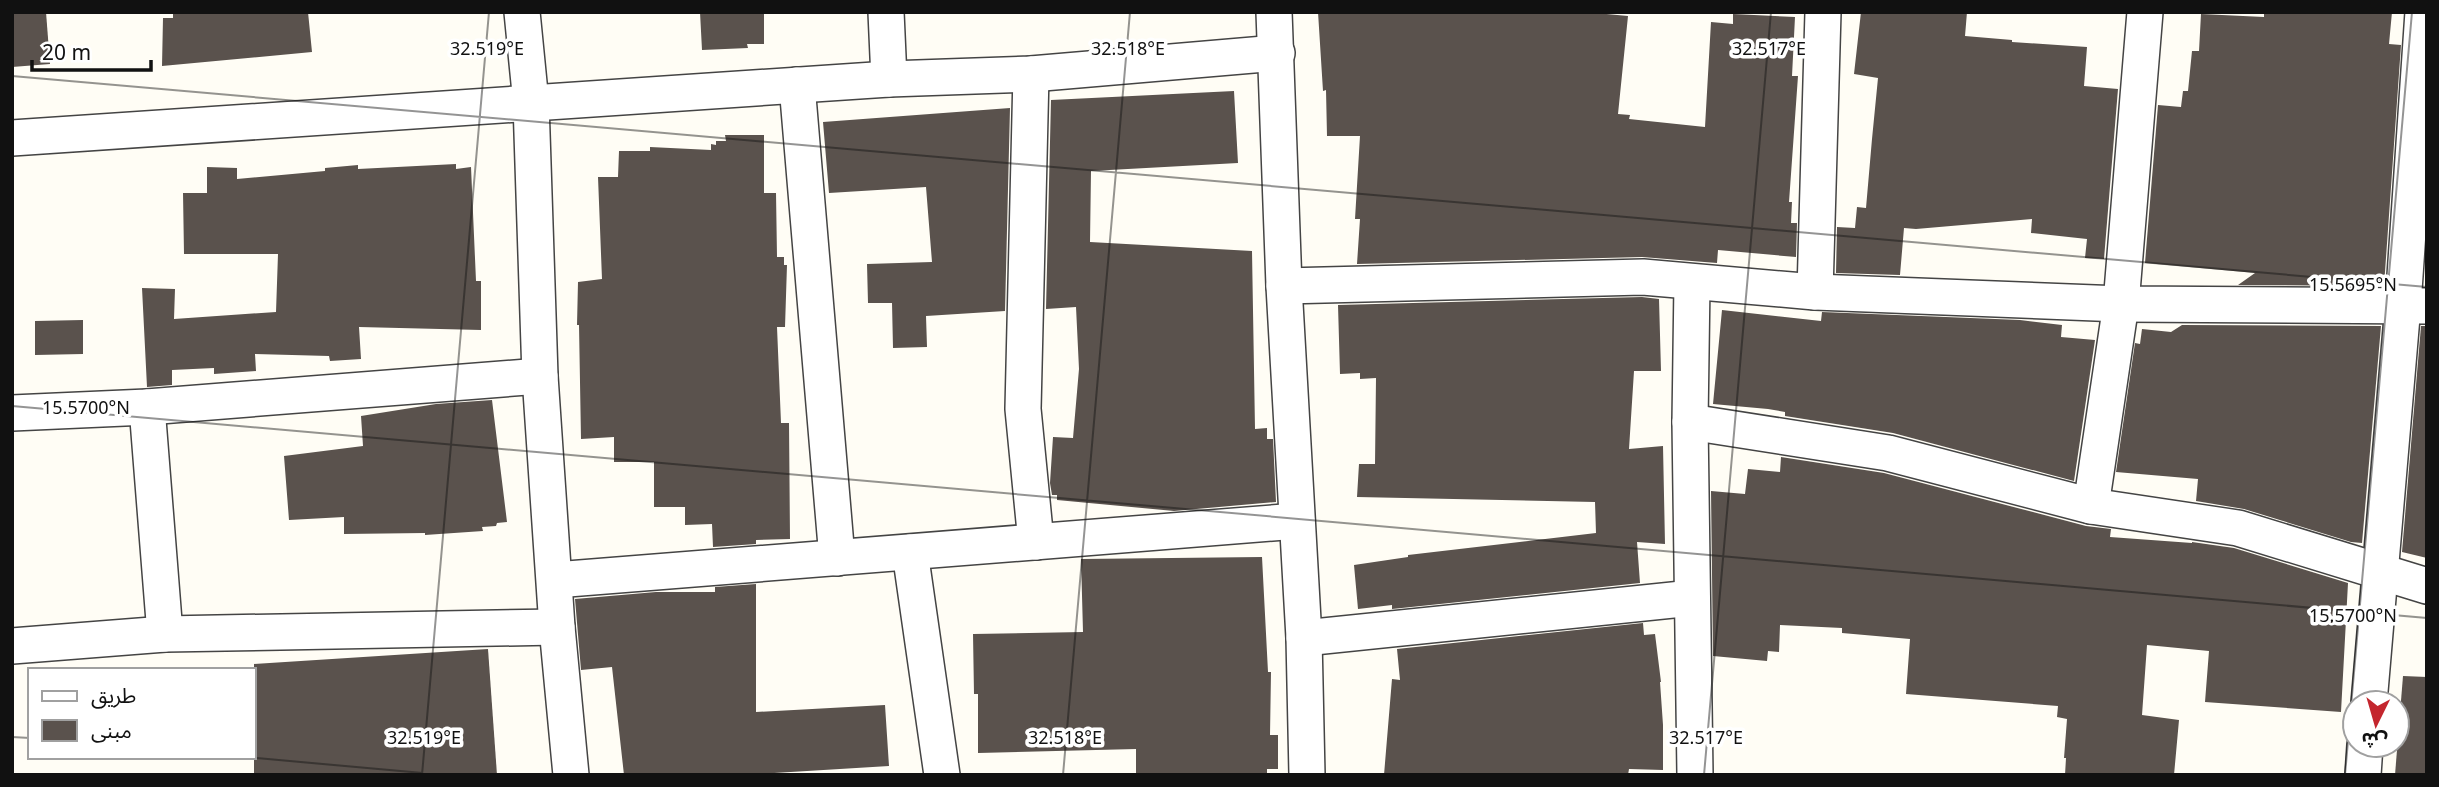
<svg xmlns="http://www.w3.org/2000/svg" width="2439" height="787" font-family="Georgia,'Noto Sans Arabic',serif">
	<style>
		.building { fill: #5a524d }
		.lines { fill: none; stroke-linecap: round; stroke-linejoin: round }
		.minor-casing { stroke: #444; stroke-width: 38 }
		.minor { stroke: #fff; stroke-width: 35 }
		.ticks { fill: none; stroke: #111; stroke-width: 2; stroke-opacity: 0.45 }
		.ticks-label { font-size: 18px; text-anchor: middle; fill: #111; stroke: #fff; stroke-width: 7; stroke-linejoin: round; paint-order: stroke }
	</style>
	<rect width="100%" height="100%" fill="#fffdf5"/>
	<g class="building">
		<path d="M12 12H46L50 64 12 67Z"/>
		<path d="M308 12 312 52 162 66 163 18H173V14Z"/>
		<path d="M700 12H764V44H747L748 48 702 50Z"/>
		<path d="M1318 12H1585L1628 16 1618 114 1630 115 1629 119 1705 127 1711 22 1733 24V14L1795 17 1792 76H1798L1789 202H1792L1791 223H1797L1796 257 1718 250 1717 263 1642 257 1357 264 1360 219H1355L1360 136H1327L1326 90 1323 91Z"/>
		<path d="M1861 12H1967L1965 36 2012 40V42L2087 47 2084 86 2118 89 2104 259 2085 258 2087 239 2031 233 2032 219 1916 229 1904 228 1900 275 1836 273 1837 227 1855 228 1857 207 1866 208 1872 139 1878 78 1854 74Z"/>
		<path d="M2264 12H2392L2389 44 2401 45 2384 286 2238 285 2255 273 2145 263 2158 105 2181 107 2183 91H2188L2192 51H2199L2201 14 2264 17Z"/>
		<path d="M1234 91 1238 163 1091 171 1090 242 1252 251 1255 429 1267 428V439H1273L1276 502 1174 511 1057 500V495H1052L1050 483 1053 437 1073 438 1079 369 1076 307 1046 309 1051 100Z"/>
		<path d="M1010 108 1005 311 926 316 927 347 893 348 892 303H868L867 264 932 262 926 187 829 193 823 122Z"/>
		<path d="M725 135H764V193H776L777 257H784V265H787L785 327H777L781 423H789L790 539 756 540V544L713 547 712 524 685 525V507H654V462H614V437L581 439 579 325H577L578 282 602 279 598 177H618L619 151H650V147L711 150V144L716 145V141H726Z"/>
		<path d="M456 164V169L471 167 476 281H481V330L359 327 361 359 330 361 329 356 255 354 256 371 214 374V368L172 370V385L147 387 142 288 175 289 174 319 276 312 278 254H184L183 193H207V167L237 168V179L325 171V168L358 165V169Z"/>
		<path d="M1642 297 1659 299 1661 371H1634L1629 449 1663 446 1665 544 1637 542 1640 583 1392 609V605L1358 609 1354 565 1408 557V555L1596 533 1595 502 1357 497 1359 464H1375L1376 378 1360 379V373L1340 374 1338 305Z"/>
		<path d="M1722 310 1821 321 1822 312 2020 320 2062 325 2061 337 2095 340 2074 481 1893 433 1785 416V412L1768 409 1713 404Z"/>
		<path d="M83 320V354L35 355V321Z"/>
		<path d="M2182 325 2381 326 2362 543 2351 542 2244 509 2196 501 2198 479 2116 472 2135 343 2140 344 2142 329 2171 332Z"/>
		<path d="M2421 326H2427V558L2402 552Z"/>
		<path d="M492 400 507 522 497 523 496 526 482 527 483 531 425 535V533L344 534V517L289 520 284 456 363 446 361 416 436 404Z"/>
		<path d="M1781 457 1884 473 2086 526 2111 529 2110 537 2192 543V542L2234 548 2348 583 2341 712 2205 702 2209 651 2147 645 2142 715 2179 720 2174 775H2065L2066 758H2064L2067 719 2057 717 2058 706 1906 694 1910 639 1842 633V628L1780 625 1779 652 1768 651 1767 661 1713 656 1711 491 1745 494 1748 469 1780 472Z"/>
		<path d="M1262 557 1268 672H1271L1270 735H1278V769H1267V775H1136V749L978 753V694H974L973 634 1083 632 1081 559Z"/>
		<path d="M756 584V712L885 705 889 766 742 775H624L612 667 581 670 575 599 656 592H715V587Z"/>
		<path d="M1643 623 1644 635 1655 634 1661 682H1660L1663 725V770L1629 769 1628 775H1384L1392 679 1400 680 1397 649Z"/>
		<path d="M488 649 497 775H254V664Z"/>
		<path d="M2403 676 2427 677V775H2395Z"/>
	</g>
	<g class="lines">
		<g class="minor-casing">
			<g id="minor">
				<path d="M522 12 531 103 540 376 557 627 571 775"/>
				<path d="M886 12 889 79"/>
				<path d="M1274 12 1284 286 1304 638 1307 775"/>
				<path d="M1031 74 1023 409 1036 542"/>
				<path d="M797 85 837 558"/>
				<path d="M12 138 889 79 1031 74 1277 53"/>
				<path d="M1692 283 1690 422 1695 775"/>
				<path d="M1284 286 1643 277 1815 292 2121 304 2427 306"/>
				<path d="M1815 292 1823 12"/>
				<path d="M147 407 165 634"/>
				<path d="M12 413 147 407 540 376"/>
				<path d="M1690 422 1888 453 2091 506 2238 528 2427 586"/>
				<path d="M2091 506 2121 304 2145 12"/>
				<path d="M910 552 942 775"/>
				<path d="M555 580 1297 521"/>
				<path d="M1304 638 1692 598"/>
				<path d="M12 646 165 634 557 627"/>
				<path d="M2369 703 2403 305 2423 12"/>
				<path d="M2363 775 2365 745"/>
			</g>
		</g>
		<use href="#minor" class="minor"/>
	</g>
	<path class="ticks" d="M12 76 2427 287M12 406 2427 618M12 737 30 738M245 757 445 775M422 775 489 12M1063 775 1130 12M1704 775 1771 12M2345 775 2412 12"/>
	<g class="ticks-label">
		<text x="487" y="55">32.519°E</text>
		<text x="1128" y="55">32.518°E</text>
		<text x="1769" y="55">32.517°E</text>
		<text x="2353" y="291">15.5695°N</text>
		<text x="86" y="414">15.5700°N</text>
		<text x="2353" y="622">15.5700°N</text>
		<text x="424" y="744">32.519°E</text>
		<text x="1065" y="744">32.518°E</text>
		<text x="1706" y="744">32.517°E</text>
	</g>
	<rect width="2439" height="787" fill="none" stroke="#111111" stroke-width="28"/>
	<rect x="28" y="668" width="228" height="91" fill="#ffffff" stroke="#a0a0a0" stroke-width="2"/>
	<rect x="42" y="691" width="35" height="10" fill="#ffffff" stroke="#a0a0a0" stroke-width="2"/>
	<text x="91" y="703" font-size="21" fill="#111111">طريق</text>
	<rect x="42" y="720" width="35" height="21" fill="#5a524d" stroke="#a0a0a0" stroke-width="2"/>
	<text x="91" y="738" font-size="21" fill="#111111">مبنى</text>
	<g transform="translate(2376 724) rotate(185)"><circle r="33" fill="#ffffff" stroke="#a0a0a0" stroke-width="2"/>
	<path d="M0-5L12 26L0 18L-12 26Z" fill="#c4262e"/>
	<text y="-10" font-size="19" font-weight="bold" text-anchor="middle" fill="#111111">ش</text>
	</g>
	<path d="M32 60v10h119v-10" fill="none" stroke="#111111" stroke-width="3.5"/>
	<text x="42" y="60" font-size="21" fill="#111111" stroke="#ffffff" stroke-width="5" paint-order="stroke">20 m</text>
</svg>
